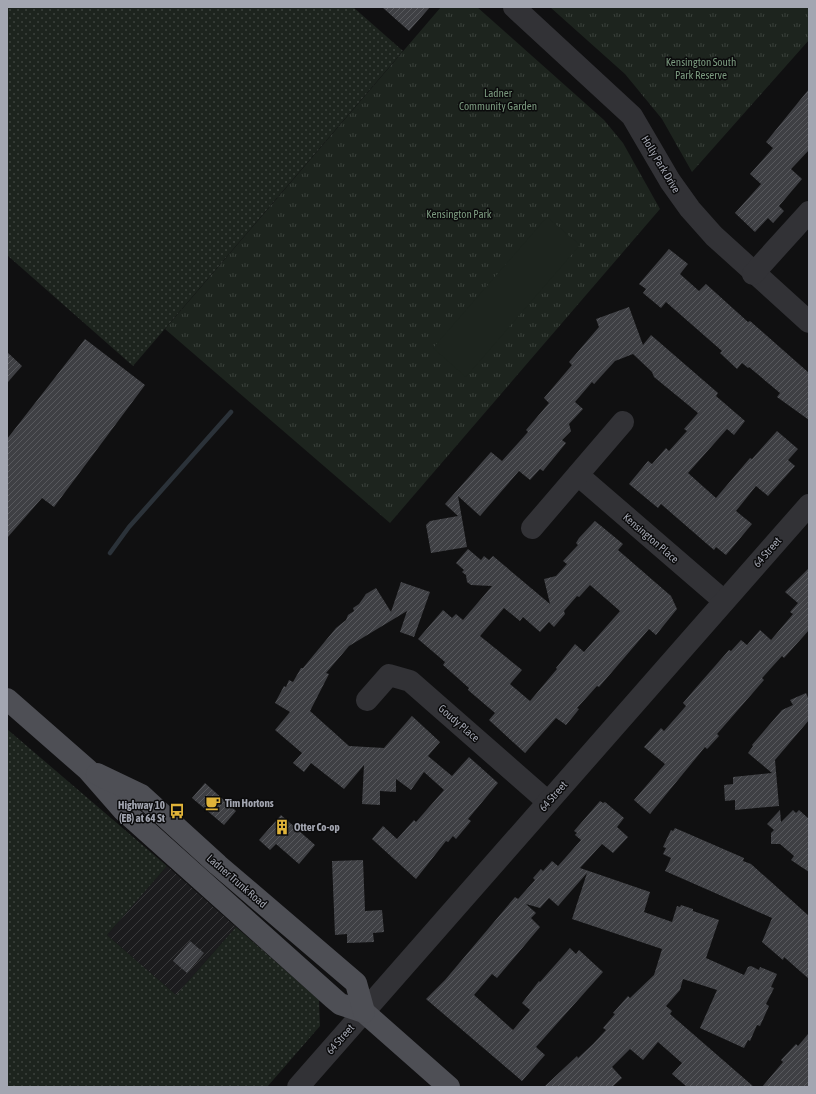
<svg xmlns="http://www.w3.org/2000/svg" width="816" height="1094" font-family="'Asap Condensed',sans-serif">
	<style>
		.industrial { fill: url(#industrial-furrows) }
		.grass { fill: url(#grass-dots) }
		.park { fill: url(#park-tufts) }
		.pitch { fill: #1d241e }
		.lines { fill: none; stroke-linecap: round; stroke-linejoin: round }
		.stream { stroke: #2b3239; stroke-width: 4.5 }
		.building { fill: url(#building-hatch); fill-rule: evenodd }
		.minor { stroke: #323236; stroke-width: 22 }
		.major { stroke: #4e4f55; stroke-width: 22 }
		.labels { text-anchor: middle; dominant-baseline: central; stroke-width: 3; stroke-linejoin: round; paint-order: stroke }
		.park-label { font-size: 11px; fill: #7b9a7f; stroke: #0b0b0c }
		.street-label { font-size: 11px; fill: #a3a6b1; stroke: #0b0b0c }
		.poi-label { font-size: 11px; font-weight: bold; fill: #a3a6b1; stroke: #0b0b0c; text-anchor: start }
	</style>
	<defs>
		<pattern id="industrial-furrows" width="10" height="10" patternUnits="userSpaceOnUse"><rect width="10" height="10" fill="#1c1c1e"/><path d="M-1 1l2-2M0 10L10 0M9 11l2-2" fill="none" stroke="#3a3a3c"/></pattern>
		<pattern id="grass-dots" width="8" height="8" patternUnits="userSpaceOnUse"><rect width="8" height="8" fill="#1d241e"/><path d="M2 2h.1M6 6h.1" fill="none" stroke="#3b413c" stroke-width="1.8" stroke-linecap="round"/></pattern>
		<pattern id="park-tufts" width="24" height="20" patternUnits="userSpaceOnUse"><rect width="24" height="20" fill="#1d241e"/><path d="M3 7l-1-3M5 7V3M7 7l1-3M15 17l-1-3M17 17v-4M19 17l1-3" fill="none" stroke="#3b413c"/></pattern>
		<pattern id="building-hatch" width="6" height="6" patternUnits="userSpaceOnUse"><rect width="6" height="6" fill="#3f4044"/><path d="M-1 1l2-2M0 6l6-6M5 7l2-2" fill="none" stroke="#58595d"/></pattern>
	</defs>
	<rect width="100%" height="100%" fill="#101011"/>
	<path class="industrial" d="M167 866 236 927 176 995 107 935Z"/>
	<g class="grass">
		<path d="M7 7H353L403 51 133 366 7 255Z"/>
		<path d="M7 729 167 866 107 935 176 995 236 927 319 1000 320 1026 267 1087H7Z"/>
	</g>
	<g class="park">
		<path d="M441 7H477L604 120 623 143 660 209 390 523 165 329Z"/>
		<path d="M550 7H809V40L692 172 662 119 625 74Z"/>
	</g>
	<path class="pitch" d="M547 217 580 245 466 377 433 348Z"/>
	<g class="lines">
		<path class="stream" d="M110 553 129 527 231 412"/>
	</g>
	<g class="building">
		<path d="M382 7H430L409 31Z"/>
		<path d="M809 89V150L791 169 802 179 779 206 784 211 773 223 768 218 755 232 735 213 761 184 750 174 773 148 766 142Z"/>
		<path d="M669 249 688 264 680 274 699 291 706 284 748 322 750 321 809 373V420L777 397 780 393 749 367 748 368 742 363 737 369 720 353 722 351 666 302 661 308 643 293 646 289 639 284Z"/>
		<path d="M629 307 643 345 651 335 718 393 716 396 745 421 734 435 727 429 688 473 716 498 750 458 752 459 777 431 798 449 788 460 795 466 768 496 756 486 736 511 752 524 726 555 716 547 714 550 661 504 658 508 629 484 648 461 652 464 666 448 669 451 687 431 684 429 698 413 654 377 652 372 633 354 615 361 594 384 592 382 575 402 583 409 569 424 571 431 562 440 566 443 543 471 540 469 530 480 519 471 480 516 458 496 467 547 431 553 426 525 430 521 458 516 445 504 491 452 502 461 528 432 526 430 549 403 544 398 572 365 569 362 599 327 596 319Z"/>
		<path d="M85 339 145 385 54 507 42 498 7 538V439Z"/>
		<path d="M7 352 22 366 7 383Z"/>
		<path d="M595 521 623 544 618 550 671 596 677 609 656 635 649 629 599 687 597 686 577 708 579 709 576 713 566 725 556 718 525 753 489 720 495 713 468 690 469 688 443 665 445 662 418 639 443 610 452 618 456 614 463 620 492 586 471 585 467 582 466 575 462 572 464 570 456 563 468 549 481 560 484 556 489 560 493 556 550 604 544 579 556 576 567 564 563 561 578 545 576 543 579 538ZM590 585 620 611 584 652 575 644 556 668 557 669 530 701 510 684 522 670 480 636 504 608 520 621 523 617 540 632 549 622 554 627 565 614 564 611 577 596 579 597Z"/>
		<path d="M809 568V630L784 658 782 656 762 678 764 680 717 734 719 736 709 747 707 749 705 747 650 814 634 800 665 764 644 747 661 728 664 731 686 706 683 703 694 690 729 650 731 651 741 640 747 645 760 630 771 640 793 614 790 612 798 603 785 592Z"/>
		<path d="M401 582 430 592 414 637 400 632 407 611 349 646 326 673 329 674 310 711 349 746 384 748 412 716 440 742 428 756 452 776 469 757 498 783 468 819 471 821 456 839 453 836 448 842 446 841 416 879 372 839 383 826 397 839 414 820 416 822 444 790 424 772 411 790 396 779V792L380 791V805L362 804 364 765 344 789 311 763 304 772 293 763 302 753 275 730 290 712 275 703 284 686 286 687 289 680 293 682 301 668H303L336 628 346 620 348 615 354 611 353 608 359 604 366 594 376 588 391 612Z"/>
		<path d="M806 693 809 700V720L775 760 779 806 735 810V800L725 801 724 785 733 784V777L772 773 748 753 753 746 752 745 782 710 793 705 790 700Z"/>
		<path d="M205 783 236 811 224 825 192 798Z"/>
		<path d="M600 801 603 803 605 802 624 818 617 827 628 837 613 853 602 844 580 868 650 892 644 912 672 922 677 906 680 907 681 905 693 909V911L719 920 706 958 744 975 748 967 751 966 759 970 760 967 777 974 771 987 774 988 766 1004 769 1006 760 1026 757 1025 750 1041 748 1040 744 1048 700 1028 717 990 683 979 680 990 666 1006 672 1011 670 1014 754 1087H687L672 1074 682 1063 658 1042 643 1060 630 1049 612 1067 622 1078 612 1087H544L577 1056 578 1058 593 1044 606 1030 603 1028 615 1014 613 1013 628 996 630 998 654 975 662 949 572 919 587 873 558 906 549 898 540 908 526 904 536 913 531 918 540 927 497 978 492 974 474 995 513 1030 530 1010 522 1003 539 981 540 982 570 948 576 954 579 950 603 972 536 1047 545 1055 522 1081 426 999 445 980 515 897 518 899 535 880 533 878 541 869 543 871 552 861 558 866 581 840 575 835 577 833 574 831Z"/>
		<path d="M780 810 781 822 793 810 796 813 799 810 809 819V872L791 860 794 856 780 844H771V833L774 830 767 824Z"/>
		<path d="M281 815 315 845 299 864 276 844 270 850 259 840Z"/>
		<path d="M675 828 744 858 743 861 751 864 809 916V979L784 957 783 960 762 942 772 918 665 871 671 858 663 854 666 848 663 847 671 830 673 831Z"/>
		<path d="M363 860 365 911 382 910 384 932 373 933 374 942 347 943V934L335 935 332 861Z"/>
		<path d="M190 941 204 953 187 973 173 961Z"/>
		<path d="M809 1033V1087H762L783 1062 781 1060 796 1044 798 1046Z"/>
	</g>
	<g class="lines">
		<g class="minor">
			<path d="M514 7 632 116 670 181 690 209 714 236 809 322"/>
			<path d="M753 274 809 212"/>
			<path d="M578 475 724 601"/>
			<path d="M532 528 623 422"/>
			<path d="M367 700 389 675 410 681 548 802"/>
			<path d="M298 1087 809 505"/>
		</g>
		<g class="major">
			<path d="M7 699 88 770 123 810 333 998 340 1004 364 1012 449 1087"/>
			<path d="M97 774 141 795 218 865 356 983 364 1012"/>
		</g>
	</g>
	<defs>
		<g id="cafe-bare" transform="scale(1.2)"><path d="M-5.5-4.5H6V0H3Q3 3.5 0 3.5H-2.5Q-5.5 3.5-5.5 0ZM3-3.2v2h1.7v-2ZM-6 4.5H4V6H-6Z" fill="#e0b339" stroke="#0b0b0c" stroke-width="2.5" paint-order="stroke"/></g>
		<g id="bus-bare" transform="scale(1.2)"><path d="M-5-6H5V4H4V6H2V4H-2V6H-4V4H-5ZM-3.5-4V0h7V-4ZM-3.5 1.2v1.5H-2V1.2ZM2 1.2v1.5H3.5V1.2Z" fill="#e0b339" stroke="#0b0b0c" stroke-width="2.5" paint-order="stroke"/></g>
		<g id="building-bare" transform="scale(1.2)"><path d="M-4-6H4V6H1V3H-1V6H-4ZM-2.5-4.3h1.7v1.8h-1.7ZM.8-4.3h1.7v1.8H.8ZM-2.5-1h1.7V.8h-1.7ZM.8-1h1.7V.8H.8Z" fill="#e0b339" stroke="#0b0b0c" stroke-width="2.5" paint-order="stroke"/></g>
	</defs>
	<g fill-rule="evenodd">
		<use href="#cafe-bare" x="213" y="803"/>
		<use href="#bus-bare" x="177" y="811"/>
		<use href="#building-bare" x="282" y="827"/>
	</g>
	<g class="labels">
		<g class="park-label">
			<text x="701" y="62">Kensington South<tspan x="701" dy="13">Park Reserve</tspan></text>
			<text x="498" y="93">Ladner<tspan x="498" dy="13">Community Garden</tspan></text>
			<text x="459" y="214">Kensington Park</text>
		</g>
		<g class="street-label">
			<text transform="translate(661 164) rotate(59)">Holly Park Drive</text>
			<text transform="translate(651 538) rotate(41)">Kensington Place</text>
			<text transform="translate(767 552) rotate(-49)">64 Street</text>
			<text transform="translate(459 723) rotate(41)">Goudy Place</text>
			<text transform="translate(553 796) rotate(-49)">64 Street</text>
			<text transform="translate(237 881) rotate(41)">Ladner Trunk Road</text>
			<text transform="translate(340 1039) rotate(-49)">64 Street</text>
		</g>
		<g class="poi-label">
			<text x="225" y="803">Tim Hortons</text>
			<text x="165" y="805" text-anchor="end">Highway 10<tspan x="165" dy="13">(EB) at 64 St</tspan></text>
			<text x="294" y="827">Otter Co-op</text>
		</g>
	</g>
	<rect width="816" height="1094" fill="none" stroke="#a3a6b1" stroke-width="16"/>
</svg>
